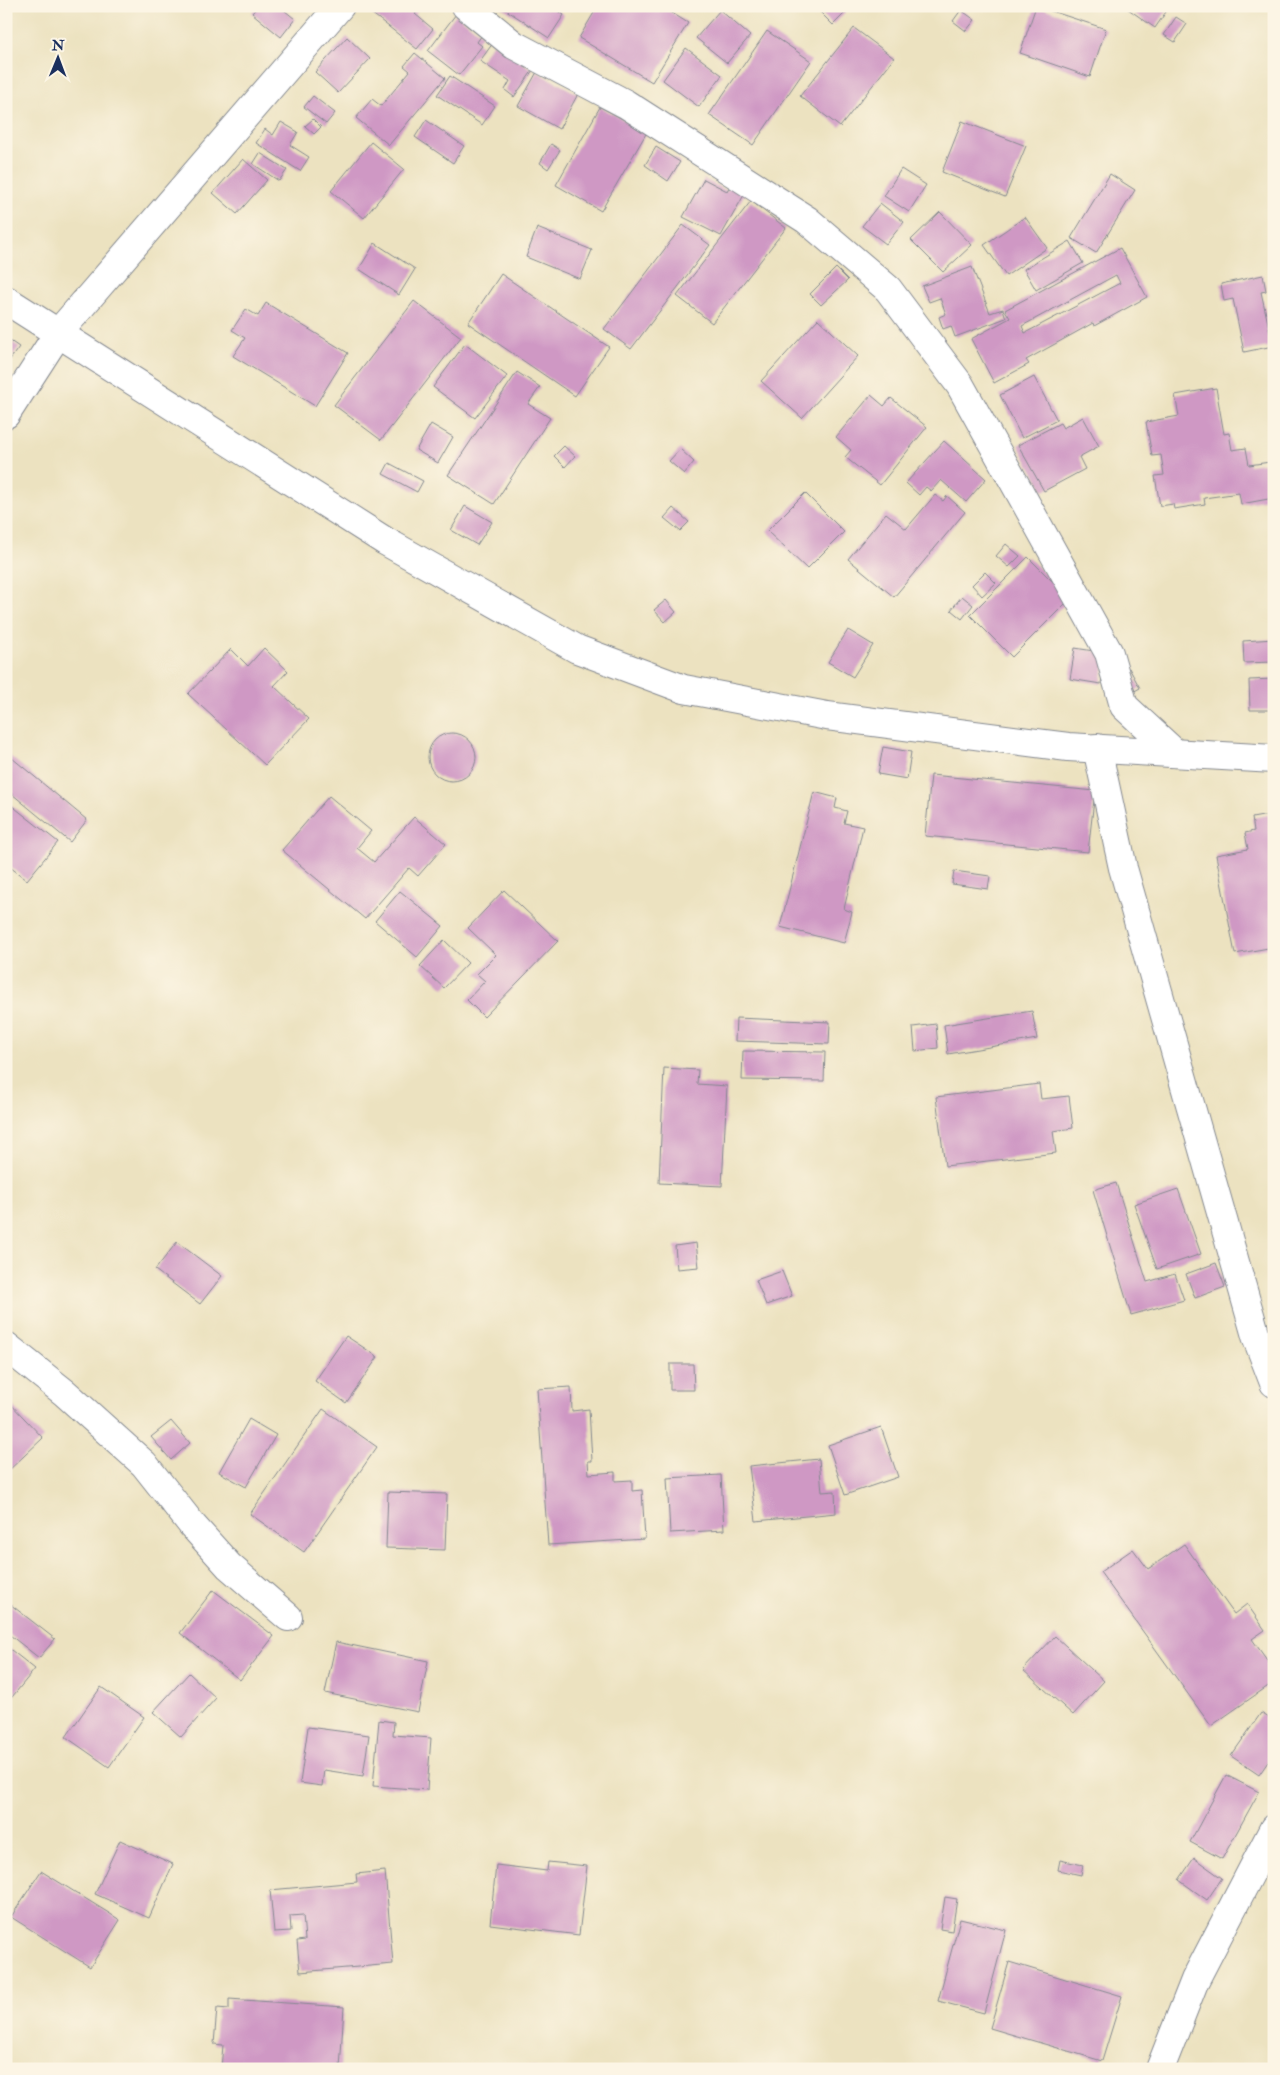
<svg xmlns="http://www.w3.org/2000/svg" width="1280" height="2075" font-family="'IM FELL Double Pica',serif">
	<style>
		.building { fill: #cf98c4; fill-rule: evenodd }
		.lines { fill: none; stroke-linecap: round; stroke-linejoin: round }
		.minor-casing { stroke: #84888f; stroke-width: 30 }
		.tertiary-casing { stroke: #84888f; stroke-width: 30 }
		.minor { stroke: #fff; stroke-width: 28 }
		.tertiary { stroke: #fff; stroke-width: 28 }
	</style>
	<rect width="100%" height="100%" fill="#fcf5e5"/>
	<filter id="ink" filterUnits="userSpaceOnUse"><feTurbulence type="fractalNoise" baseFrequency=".02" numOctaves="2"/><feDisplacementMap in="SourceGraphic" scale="10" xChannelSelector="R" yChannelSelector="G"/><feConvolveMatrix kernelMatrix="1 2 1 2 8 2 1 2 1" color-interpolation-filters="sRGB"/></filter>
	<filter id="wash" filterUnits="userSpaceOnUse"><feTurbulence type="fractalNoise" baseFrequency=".0096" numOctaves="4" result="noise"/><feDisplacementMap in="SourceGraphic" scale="20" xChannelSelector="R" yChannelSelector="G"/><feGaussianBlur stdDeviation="1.12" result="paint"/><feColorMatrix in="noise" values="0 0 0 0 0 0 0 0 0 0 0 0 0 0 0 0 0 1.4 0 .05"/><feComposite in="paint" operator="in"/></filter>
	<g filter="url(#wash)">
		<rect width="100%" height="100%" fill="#ece2c0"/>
		<g id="blocks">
			<g class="building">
				<path d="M258 6H279L295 19 281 37 252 13Z"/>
				<path d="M374 6H416L419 9 415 14 433 29 417 49 370 12Z"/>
				<path d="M500 6H551L564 15 549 38Z"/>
				<path d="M598 6H661L688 23 652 82 579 38Z"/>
				<path d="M814 6H852L833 25Z"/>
				<path d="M1036 6 1106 29 1090 77 1020 53Z"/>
				<path d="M1124 6H1170L1155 28Z"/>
				<path d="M720 10 750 36 727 63 696 38Z"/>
				<path d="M961 10 975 20 966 31 953 21Z"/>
				<path d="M456 14 482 35 477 42 482 46 459 75 428 51Z"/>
				<path d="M1176 17 1187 24 1175 42 1164 35Z"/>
				<path d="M854 28 894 58 840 127 800 96Z"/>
				<path d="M767 31 811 61 753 145 709 115Z"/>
				<path d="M347 37 370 59 338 93 315 72Z"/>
				<path d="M493 43 533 70 514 97 505 90 510 81 480 61Z"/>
				<path d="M686 48 722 75 699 107 663 80Z"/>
				<path d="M415 53 445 78 389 145 356 118 372 99 381 106 410 71 404 66Z"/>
				<path d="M537 72 578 94 559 129 518 106Z"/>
				<path d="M450 76 495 106 482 125 437 95Z"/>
				<path d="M313 96 335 113 326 124 304 107Z"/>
				<path d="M600 107 647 132 601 211 556 185Z"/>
				<path d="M313 119 321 127 314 134 305 126Z"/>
				<path d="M426 120 464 146 453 163 415 137Z"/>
				<path d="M962 121 1026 146 1005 197 942 172Z"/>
				<path d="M281 122 298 132 290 145 309 157 300 171 256 143 265 129 273 135Z"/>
				<path d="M371 142 404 169 364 218 331 191Z"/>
				<path d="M551 144 560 150 548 169 540 163Z"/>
				<path d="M656 147 680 162 668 181 645 165Z"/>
				<path d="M260 153 287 170 279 181 253 164Z"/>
				<path d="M243 159 267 180 237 214 213 193Z"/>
				<path d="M901 169 926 185 909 212 884 196Z"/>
				<path d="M1110 174 1135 190 1096 253 1071 238Z"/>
				<path d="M734 178 749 186 721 236 683 217 704 179 727 191Z"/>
				<path d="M751 201 786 228 712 323 677 296Z"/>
				<path d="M880 203 904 222 886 244 862 226Z"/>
				<path d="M940 212 972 245 943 272 911 240Z"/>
				<path d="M1025 217 1047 248 1006 276 984 245Z"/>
				<path d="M683 225 710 245 631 349 604 329Z"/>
				<path d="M537 228 592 250 580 279 526 257Z"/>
				<path d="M1070 241 1083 263 1036 290 1024 269Z"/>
				<path d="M375 243 415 269 399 295 359 269Z"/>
				<path d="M1120 248 1147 297 1094 326 1093 323 1026 360 1029 364 994 383 971 339 1010 318 1005 310ZM1116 275 1120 283 1025 333 1022 326Z"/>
				<path d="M972 267 990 313 1003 309 1006 318 955 337 951 326 943 329 939 317 946 314 940 298 929 302 922 286Z"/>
				<path d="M836 268 848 280 821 305 810 294Z"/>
				<path d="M501 274 609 347 575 396 468 323Z"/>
				<path d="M1263 275 1266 291 1261 292 1273 346 1244 352 1233 299 1224 301 1221 284Z"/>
				<path d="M414 301 461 337 381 440 334 405Z"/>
				<path d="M266 303 348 353 315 406 233 356 245 338 232 330 246 309 258 316Z"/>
				<path d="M818 319 858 356 802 418 761 381Z"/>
				<path d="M6 338 19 347 6 365Z"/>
				<path d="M465 344 507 376 475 418 433 387Z"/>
				<path d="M517 372 540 387 528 404 550 418 494 504 448 475Z"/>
				<path d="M1034 377 1057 420 1022 438 1000 395Z"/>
				<path d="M1216 388 1224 434 1229 433 1232 450 1246 448 1249 465 1270 462 1274 498 1241 504 1239 493 1204 498 1205 504 1174 509 1173 504 1160 506 1155 476 1164 475 1161 455 1152 456 1146 422 1179 416 1175 395Z"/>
				<path d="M871 395 884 406 891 398 927 427 880 485 845 457 851 450 836 437Z"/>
				<path d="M1083 417 1099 446 1079 457 1085 469 1044 491 1018 445 1060 423 1063 428Z"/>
				<path d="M431 424 453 437 438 463 416 450Z"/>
				<path d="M944 441 986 479 966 502 941 480 931 491 926 487 919 495 906 483Z"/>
				<path d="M564 446 575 456 565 467 554 456Z"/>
				<path d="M680 449 694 462 684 474 669 461Z"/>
				<path d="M389 463 423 481 417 492 383 474Z"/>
				<path d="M805 493 844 532 807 569 767 531Z"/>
				<path d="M935 495 943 501 947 496 965 512 894 597 848 559 886 513 906 529Z"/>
				<path d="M465 506 492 522 477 545 451 530Z"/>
				<path d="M673 508 689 522 680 531 664 518Z"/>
				<path d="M1006 544 1020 556 1009 567 996 556Z"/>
				<path d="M1028 557 1070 599 1012 657 970 615Z"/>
				<path d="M985 572 996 583 982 596 972 585Z"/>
				<path d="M962 596 973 605 962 619 951 610Z"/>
				<path d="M666 600 676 612 665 622 654 610Z"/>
				<path d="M848 630 873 645 853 677 828 662Z"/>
				<path d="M1274 639V662L1244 663 1243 641Z"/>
				<path d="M264 648 288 671 274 686 309 719 265 765 188 694 231 649 248 666Z"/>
				<path d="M1075 648 1106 653 1101 684 1070 679Z"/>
				<path d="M1129 668 1140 688 1131 693 1120 673Z"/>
				<path d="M1274 679V710H1250L1249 680Z"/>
				<circle cx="452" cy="757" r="24"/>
				<path d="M883 747 911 752 907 779 878 774Z"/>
				<path d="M6 753 87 820 70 842 6 789Z"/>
				<path d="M931 775 1095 791 1088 852 925 836Z"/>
				<path d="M814 792 837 798 835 808 847 811 844 823 863 827 844 909 852 912 844 943 780 927Z"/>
				<path d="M329 796 371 831 357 848 374 862 414 817 446 844 418 876 409 868 365 919 282 850Z"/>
				<path d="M6 801 58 842 27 880 6 864Z"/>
				<path d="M1274 814V947L1235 954 1216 855 1248 849 1245 833 1254 831 1252 818Z"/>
				<path d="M954 871 990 876 988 889 952 884Z"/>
				<path d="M504 890 558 941 484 1017 467 1000 485 981 477 974 496 955 468 928Z"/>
				<path d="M400 891 443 926 417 957 375 921Z"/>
				<path d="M444 940 468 963 444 988 420 966Z"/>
				<path d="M1032 1011 1037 1039 948 1054 944 1025Z"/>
				<path d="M736 1018 830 1022 829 1044 735 1041Z"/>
				<path d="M936 1024 938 1048 915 1051 913 1027Z"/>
				<path d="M743 1051 825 1052 824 1081 742 1080Z"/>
				<path d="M664 1068 698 1070 697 1084 727 1086 722 1186 659 1183Z"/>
				<path d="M1039 1084 1041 1099 1069 1096 1073 1128 1053 1131 1056 1153 945 1166 936 1097Z"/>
				<path d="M1116 1183 1147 1282 1175 1274 1184 1300 1131 1315 1093 1190Z"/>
				<path d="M1178 1189 1201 1254 1157 1269 1134 1204Z"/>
				<path d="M177 1242 222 1276 200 1304 155 1270Z"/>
				<path d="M696 1243 699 1267 677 1269 675 1246Z"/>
				<path d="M1216 1263 1225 1287 1195 1298 1186 1274Z"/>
				<path d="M782 1271 792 1296 766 1305 756 1280Z"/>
				<path d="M346 1336 378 1357 346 1403 315 1381Z"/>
				<path d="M670 1364H693L694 1390H670Z"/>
				<path d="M571 1387 572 1411 589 1409 592 1461H588L589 1474 615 1472V1481L632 1480V1491L642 1490 645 1539 548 1545 537 1389Z"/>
				<path d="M6 1399 43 1438 6 1473Z"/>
				<path d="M323 1409 377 1447 304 1552 250 1514Z"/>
				<path d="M249 1419 276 1435 246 1487 219 1472Z"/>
				<path d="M171 1421 190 1443 171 1460 151 1437Z"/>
				<path d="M881 1427 898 1477 845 1495 828 1445Z"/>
				<path d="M819 1459 822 1492 835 1491 836 1513 756 1521 749 1466Z"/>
				<path d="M721 1475 724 1530 670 1533 667 1478Z"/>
				<path d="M388 1492 447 1494 445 1550 386 1548Z"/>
				<path d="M1184 1544 1234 1614 1247 1604 1265 1630 1252 1639 1274 1670V1682L1211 1726 1100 1572 1133 1549 1148 1569Z"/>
				<path d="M213 1590 274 1636 240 1680 180 1633Z"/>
				<path d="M6 1601 55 1639 39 1658 6 1632Z"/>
				<path d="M1055 1636 1104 1681 1073 1715 1023 1670Z"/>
				<path d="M336 1642 428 1661 418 1712 325 1693Z"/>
				<path d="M6 1646 35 1669 12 1697 6 1693Z"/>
				<path d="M189 1673 216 1698 181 1737 153 1712Z"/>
				<path d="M101 1687 144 1717 109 1767 66 1737Z"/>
				<path d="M1261 1713 1274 1721V1753L1259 1775 1231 1756Z"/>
				<path d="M379 1720 394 1722 393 1735 431 1738 427 1790 373 1786Z"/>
				<path d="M308 1727 369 1735 363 1776 324 1770 322 1786 300 1783Z"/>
				<path d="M1226 1775 1259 1792 1222 1859 1190 1842Z"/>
				<path d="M120 1840 173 1864 149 1918 95 1894Z"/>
				<path d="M1194 1858 1222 1878 1207 1900 1179 1880Z"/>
				<path d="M1060 1860 1083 1865 1081 1875 1058 1870Z"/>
				<path d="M548 1862 587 1866 579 1935 490 1924 496 1865 547 1871Z"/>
				<path d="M41 1871 120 1920 90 1967 11 1917Z"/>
				<path d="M385 1871 393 1964 300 1972 297 1941 305 1940 303 1915 290 1916 291 1931 274 1932 270 1890 357 1882 356 1874Z"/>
				<path d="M945 1897 957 1899 952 1931 940 1929Z"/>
				<path d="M960 1919 1006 1930 984 2013 938 2001Z"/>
				<path d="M1009 1962 1122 1996 1102 2061 990 2028Z"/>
				<path d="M229 1999 344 2007 340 2069H221L223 2045 214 2044 217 2008 229 2009Z"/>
				<path d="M511 2064 536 2068V2069H511Z"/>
			</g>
		</g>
	</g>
	<g filter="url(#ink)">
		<use href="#blocks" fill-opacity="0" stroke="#84888f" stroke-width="1"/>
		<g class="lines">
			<g class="minor-casing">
				<g id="minor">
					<path d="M466 6 514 45 626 104 807 220 888 289 960 385 1109 653 1124 706 1175 753"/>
					<path d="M6 414 59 332 340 6"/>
					<path d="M1097 748 1123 868 1256 1336 1274 1383"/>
					<path d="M6 1346 65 1393 144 1464 193 1526 229 1566 288 1617"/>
					<path d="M1160 2069 1195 1980 1274 1828"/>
				</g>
			</g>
			<g class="tertiary-casing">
				<path id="tertiary" d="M6 300 385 541 577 649 684 689 827 716 1068 747 1274 759"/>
			</g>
			<use href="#minor" class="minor"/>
			<use href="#tertiary" class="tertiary"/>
		</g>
	</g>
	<rect width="1280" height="2075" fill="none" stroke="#fcf5e5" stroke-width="25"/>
	<g transform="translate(58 58) rotate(1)" stroke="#fcf5e5" stroke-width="4" paint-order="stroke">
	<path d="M0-4L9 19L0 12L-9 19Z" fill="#1b2f5e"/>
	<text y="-8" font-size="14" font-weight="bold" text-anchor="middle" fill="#1b2f5e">N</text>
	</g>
</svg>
